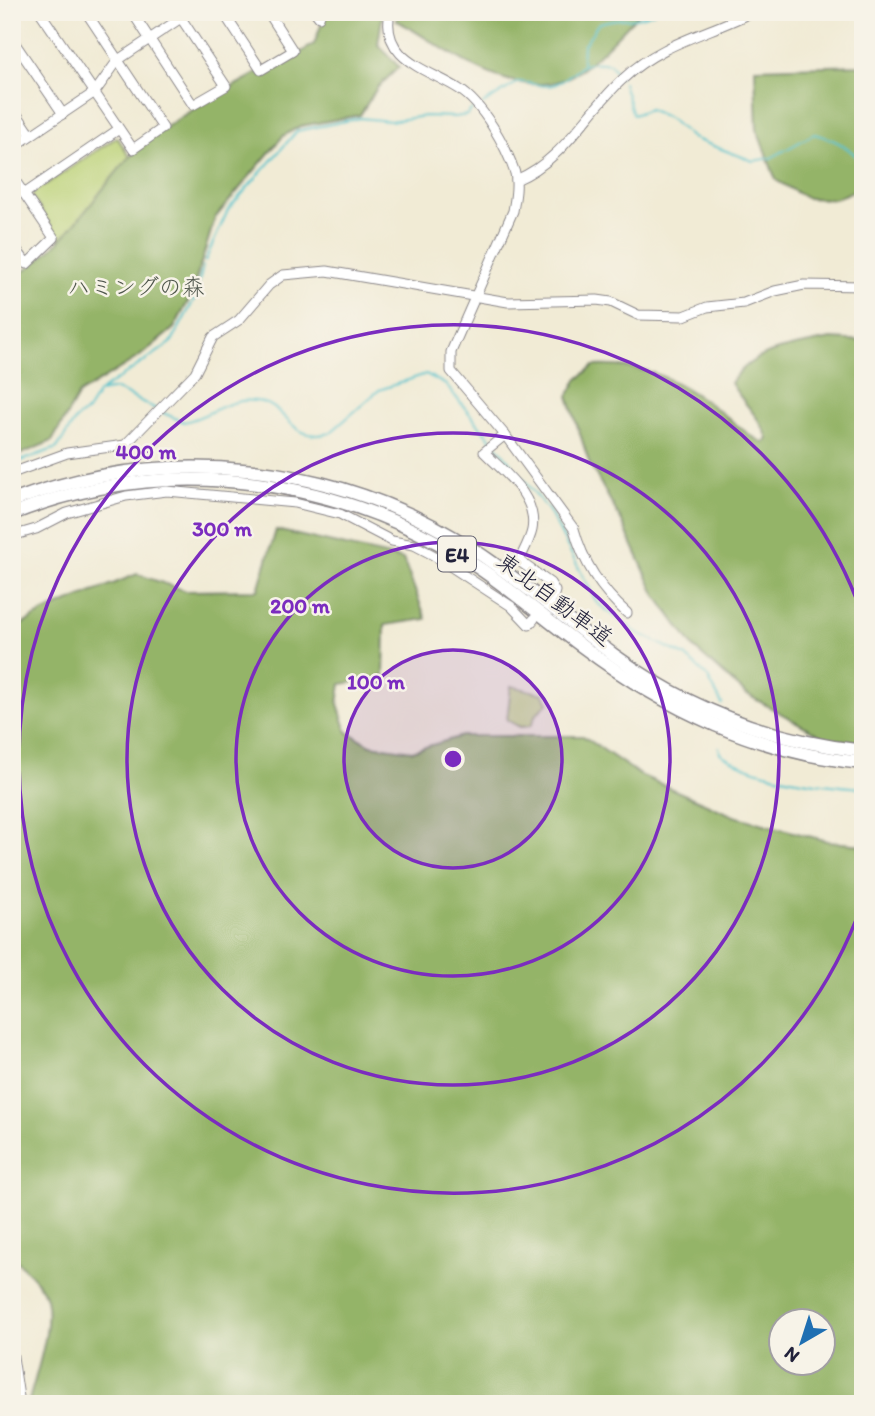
<svg xmlns="http://www.w3.org/2000/svg" width="875" height="1416" font-family="Itim,'Klee One',sans-serif">
	<style>
		.green { fill: #bbd277; stroke: #6e7a59; stroke-width: 2 }
		.forest { fill: #94b468; stroke: #5b6b52; stroke-width: 2; fill-rule: evenodd }
		.lines { fill: none; stroke-linecap: round; stroke-linejoin: round }
		.stream { stroke: #55c2cc; stroke-width: 2 }
		.minor-casing { stroke: #8a8688; stroke-width: 11 }
		.highway-casing { stroke: #8a8688; stroke-width: 15 }
		.minor { stroke: #fff; stroke-width: 9 }
		.highway { stroke: #fff; stroke-width: 12 }
		.ring { fill: none; stroke: #7b2cbf; stroke-width: 3.5 }
		.labels { text-anchor: middle; dominant-baseline: central; stroke-width: 5; stroke-linejoin: round; paint-order: stroke }
		.shield { fill: #f7f3e8; stroke: #62616f; stroke-width: 2 }
		.shield-label { font-size: 21px; font-weight: bold; fill: #22223b }
		.park-label { font-size: 23px; fill: #50574d; stroke: #f7f3e8 }
		.street-label { font-size: 23px; fill: #22223b; stroke: #f7f3e8 }
		.centre { fill: #7b2cbf; stroke: #f7f3e8; stroke-width: 3.5 }
		.ring-label { font-size: 21px; text-anchor: middle; font-weight: bold; fill: #7b2cbf; stroke: #f7f3e8; stroke-width: 5; stroke-linejoin: round; paint-order: stroke }
	</style>
	<rect width="100%" height="100%" fill="#f7f3e8"/>
	<filter id="ink" filterUnits="userSpaceOnUse"><feTurbulence type="fractalNoise" baseFrequency=".0143" numOctaves="2"/><feDisplacementMap in="SourceGraphic" scale="14" xChannelSelector="R" yChannelSelector="G"/><feConvolveMatrix kernelMatrix="1 2 1 2 8 2 1 2 1" color-interpolation-filters="sRGB"/></filter>
	<filter id="wash" filterUnits="userSpaceOnUse"><feTurbulence type="fractalNoise" baseFrequency=".00686" numOctaves="4" result="noise"/><feDisplacementMap in="SourceGraphic" scale="28" xChannelSelector="R" yChannelSelector="G"/><feGaussianBlur stdDeviation="1.57" result="paint"/><feColorMatrix in="noise" values="0 0 0 0 0 0 0 0 0 0 0 0 0 0 0 0 0 1.4 0 .05"/><feComposite in="paint" operator="in"/></filter>
	<g filter="url(#wash)">
		<rect width="100%" height="100%" fill="#f1ebd5"/>
		<g class="green">
			<path d="M117 137 130 157 73 228 60 239 32 197 33 193Z"/>
			<path d="M511 686 544 694 548 703 536 714 531 726 520 727 507 720Z"/>
		</g>
		<g class="forest">
			<path d="M326 12H383L378 44 399 67 377 88 360 115 301 126 283 136 215 218 191 296 174 328 140 356 79 394 52 441 12 458V278C62 251 91 200 128 159 158 126 220 94 259 72L262 76 314 44Z"/>
			<path d="M399 12H640C622 31 603 53 582 69 522 114 447 48 396 20Z"/>
			<path d="M863 65V187L834 199 806 198 776 180 757 130 755 68Z"/>
			<path d="M831 339 863 341V742L827 739 746 694 694 648 655 594 622 522 589 462 568 396 577 380 594 366C645 364 675 378 715 408 732 420 745 434 764 443L768 439C761 418 742 402 731 383 753 348 794 347 831 339Z"/>
			<path d="M276 530 403 559 426 619 385 625 384 677 341 684 338 704 347 732 371 745 412 751 462 736H583L640 775 734 816 831 842 863 845V1404H28C35 1377 58 1314 42 1289 34 1277 22 1266 12 1256V630L44 612 137 574 186 591 258 590ZM780 1322H822V1364H780Z"/>
		</g>
		<g class="lines">
			<g class="stream">
				<path d="M582 64 583 46 598 24C618 15 632 23 654 12"/>
				<path d="M623 83 633 115 649 109 670 119 692 138 753 161 771 158 814 134C833 138 851 148 863 164"/>
				<path d="M483 104 518 82C530 82 545 89 556 84 579 73 577 58 610 64L620 78"/>
				<path d="M205 261 228 210 297 131 360 118 390 121 425 116 455 117 467 115 472 109"/>
				<path d="M99 392 116 389 156 409"/>
				<path d="M161 412 184 422C210 417 228 397 256 401 290 405 288 444 330 433L379 390 426 374 446 385 493 442"/>
				<path d="M497 446 549 511 597 603 636 632 685 656 707 676 722 704"/>
				<path d="M12 464 57 448 76 419 87 411 99 392 171 343 195 298 203 266"/>
				<path d="M719 747 720 753C753 777 822 785 863 788"/>
			</g>
		</g>
	</g>
	<g filter="url(#ink)">
		<g class="lines">
			<g class="minor-casing">
				<g id="minor">
					<path d="M40 12 133 149 163 128 86 12"/>
					<path d="M132 12 193 105 226 86 177 12"/>
					<path d="M223 12 261 70 293 51 268 12"/>
					<path d="M315 12 319 17 321 12"/>
					<path d="M390 12C380 60 428 69 459 89 483 104 506 146 515 173 518 186 515 199 513 211L451 352V371L505 435 484 452C505 473 538 497 532 530 530 540 523 552 519 561L550 583 555 591 553 598"/>
					<path d="M12 39 63 114"/>
					<path d="M12 107 31 135"/>
					<path d="M12 148 95 92 118 60 190 12"/>
					<path d="M12 176 54 238 27 264 12 243"/>
					<path d="M516 180C564 160 586 112 624 78 661 43 708 34 752 12"/>
					<path d="M24 194 119 129"/>
					<path d="M505 435 574 529C583 562 602 591 627 613"/>
					<path d="M12 473 67 453 125 445 195 373 213 337 239 320 269 285 283 275 327 271 508 302 597 300 611 302 638 315 684 316 707 307 744 303 775 291 804 285 863 286"/>
					<path d="M12 536 36 529 67 513 126 496 167 491 295 503 340 514 392 541 414 545 433 555 511 606 529 625 534 619"/>
					<path d="M12 1350 20 1404"/>
				</g>
			</g>
			<g class="highway-casing">
				<g id="highway">
					<path d="M12 501C164 443 337 461 474 550 523 582 567 621 614 655 687 708 772 741 863 751"/>
					<path d="M12 514C167 452 345 476 482 570 517 594 549 622 583 647 667 710 758 753 863 763"/>
				</g>
			</g>
			<use href="#minor" class="minor"/>
			<use href="#highway" class="highway"/>
		</g>
	</g>
	<circle cx="453" cy="759" r="109" fill="#7b2cbf" fill-opacity=".12"/>
	<g class="ring">
		<circle cx="453" cy="759" r="109"/>
		<circle cx="453" cy="759" r="217"/>
		<circle cx="453" cy="759" r="326"/>
		<path d="M862 904A434 434 0 1 1 862 614"/>
	</g>
	<g class="labels">
		<rect class="shield" x="438" y="536.5" width="38" height="35" rx="5"/>
		<g class="shield-label">
			<text x="457" y="554">E4</text>
		</g>
		<g class="park-label">
			<text x="136" y="287">ハミングの森</text>
		</g>
		<g class="street-label">
			<text transform="translate(555 599) rotate(37)">東北自動車道</text>
		</g>
	</g>
	<circle cx="453" cy="759" r="10" class="centre"/>
	<g class="ring-label">
		<text x="146" y="459">400 m</text>
		<text x="222" y="536">300 m</text>
		<text x="300" y="613">200 m</text>
		<text x="376" y="689">100 m</text>
	</g>
	<rect width="875" height="1416" fill="none" stroke="#f7f3e8" stroke-width="42"/>
	<g transform="translate(802 1342) rotate(219)"><circle r="33" fill="#f7f3e8" stroke="#a29fa3" stroke-width="2"/>
	<path d="M0-5L12 26L0 18L-12 26Z" fill="#1f6fb2"/>
	<text y="-10" font-size="19" font-weight="bold" text-anchor="middle" fill="#22223b">N</text>
	</g>
</svg>
